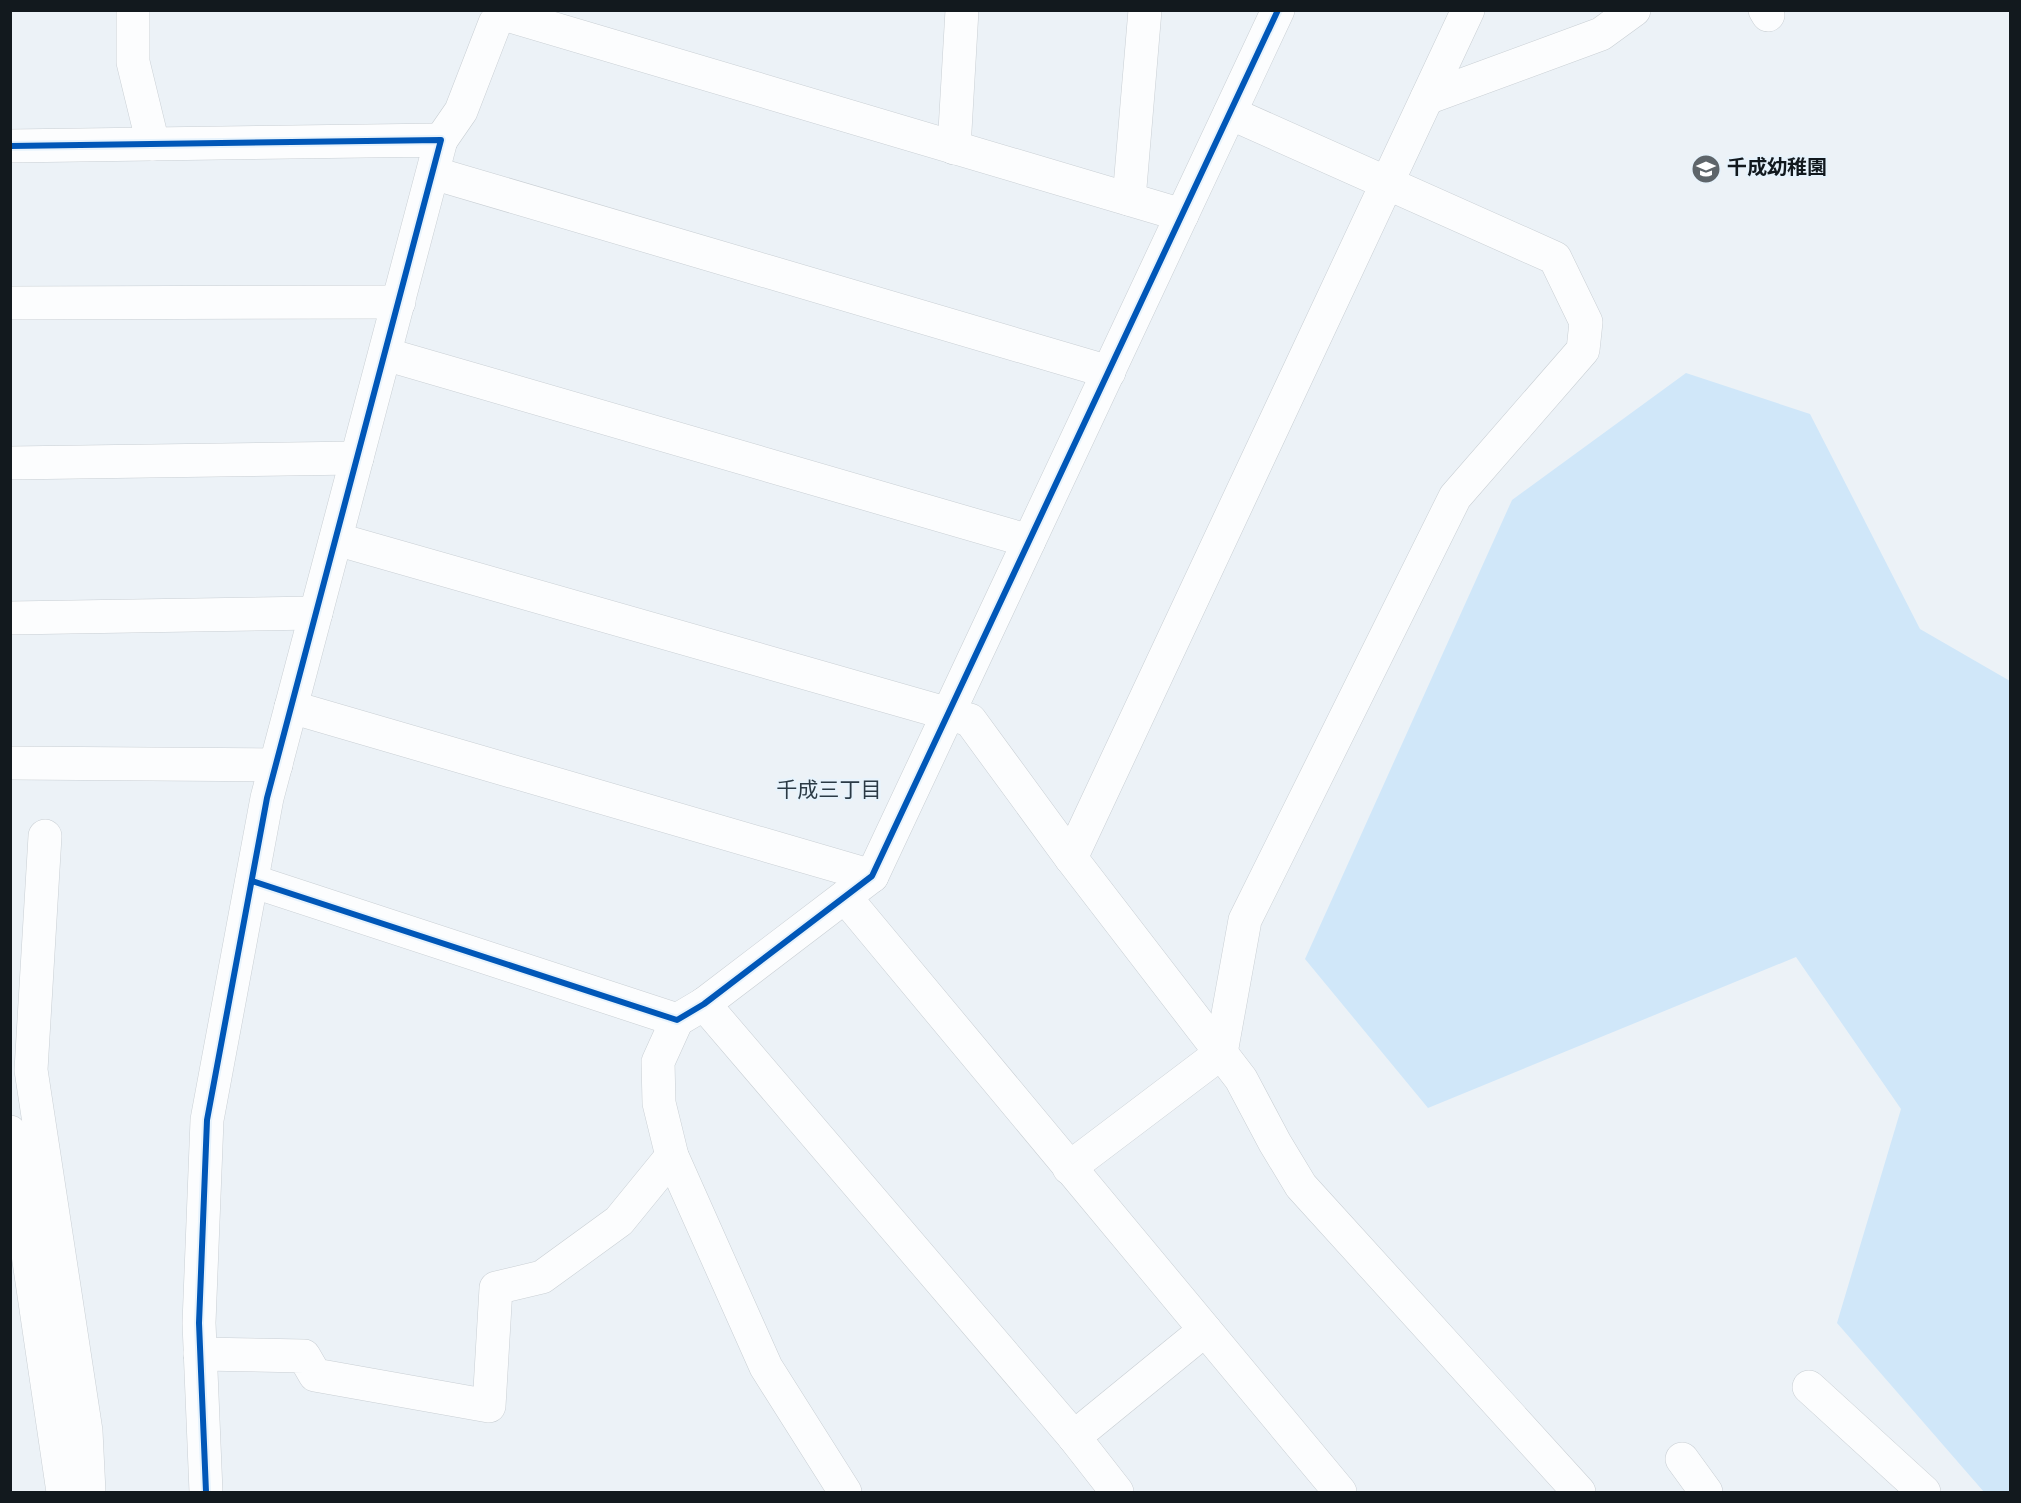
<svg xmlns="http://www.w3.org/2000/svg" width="2021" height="1503" font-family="Overpass,'Noto Sans JP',sans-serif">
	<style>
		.green { fill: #d0e7f9 }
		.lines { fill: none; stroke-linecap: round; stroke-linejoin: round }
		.minor-casing { stroke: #c9cfd4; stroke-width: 34 }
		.minor { stroke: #fcfdfe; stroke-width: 33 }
		.cycleway-casing { stroke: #e7f3fc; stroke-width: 10 }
		.cycleway { stroke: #0057b8; stroke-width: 6 }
		.labels { text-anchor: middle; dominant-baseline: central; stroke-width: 4.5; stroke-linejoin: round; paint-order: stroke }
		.poi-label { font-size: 20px; font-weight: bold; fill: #12191e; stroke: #e7f3fc; text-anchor: start }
		.neighbourhood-label { font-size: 21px; fill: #2b3a45; stroke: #e7f3fc }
	</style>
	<rect width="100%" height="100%" fill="#ecf2f7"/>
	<path class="green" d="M1686 373 1810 414 1920 629 2010 681V1492H1984L1837 1323 1901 1109 1796 957 1428 1108 1305 959 1512 500Z"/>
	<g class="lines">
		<g class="minor-casing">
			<g id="minor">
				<path d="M133 10V62L153 144"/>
				<path d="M1765 10 1768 15"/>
				<path d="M504 14 1182 215"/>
				<path d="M1427 98 1601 34 1634 10"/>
				<path d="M441 140 461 111 495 23 507 10"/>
				<path d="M10 146 441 140 267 798 207 1120 199 1323 206 1492"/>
				<path d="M954 148 962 10"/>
				<path d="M433 173 1109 372"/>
				<path d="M1129 199 1145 10"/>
				<path d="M10 303 399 302"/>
				<path d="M385 354 1029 541"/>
				<path d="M10 463 357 458"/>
				<path d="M336 539 970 720 1071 858 1241 1079 1275 1143 1301 1186 1579 1492"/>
				<path d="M10 618 316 613"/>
				<path d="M291 707 872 876"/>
				<path d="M10 763 276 765"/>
				<path d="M45 836 31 1070 86 1431 89 1492"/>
				<path d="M1071 858 1468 10"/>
				<path d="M252 881 677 1020 704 1004 872 876 1278 10"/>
				<path d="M845 897 1340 1492"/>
				<path d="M704 1004 1074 1437 1117 1492"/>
				<path d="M677 1020 658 1062 659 1103 672 1156 766 1367 845 1492"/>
				<path d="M10 1132 63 1492"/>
				<path d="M1069 1168 1221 1053 1245 920 1455 497 1583 350 1586 322 1555 258 1230 113"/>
				<path d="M200 1354 304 1356 315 1375 489 1406 496 1288 542 1277 619 1221 672 1156"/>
				<path d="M1809 1387 1924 1492"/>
				<path d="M1074 1437 1205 1330"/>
				<path d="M1682 1459 1706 1492"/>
			</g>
		</g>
		<use href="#minor" class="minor"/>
		<g class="cycleway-casing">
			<g id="cycleway">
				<path d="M10 146 441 140 267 798 207 1120 199 1323 206 1492"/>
				<path d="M252 881 677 1020 704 1004 872 876 1278 10"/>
			</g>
		</g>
		<use href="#cycleway" class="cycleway"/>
	</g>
	<defs>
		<g id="school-disc" transform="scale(1.5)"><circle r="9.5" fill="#5e656a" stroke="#e7f3fc"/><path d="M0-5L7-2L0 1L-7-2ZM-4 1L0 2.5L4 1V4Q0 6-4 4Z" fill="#fff"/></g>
	</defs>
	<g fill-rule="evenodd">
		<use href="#school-disc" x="1706" y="169"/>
	</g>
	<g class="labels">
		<g class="poi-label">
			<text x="1727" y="169">千成幼稚園</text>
		</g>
		<g class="neighbourhood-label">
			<text x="829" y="791">千成三丁目</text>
		</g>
	</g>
	<rect width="2021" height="1503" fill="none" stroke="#12191e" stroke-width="24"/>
</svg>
